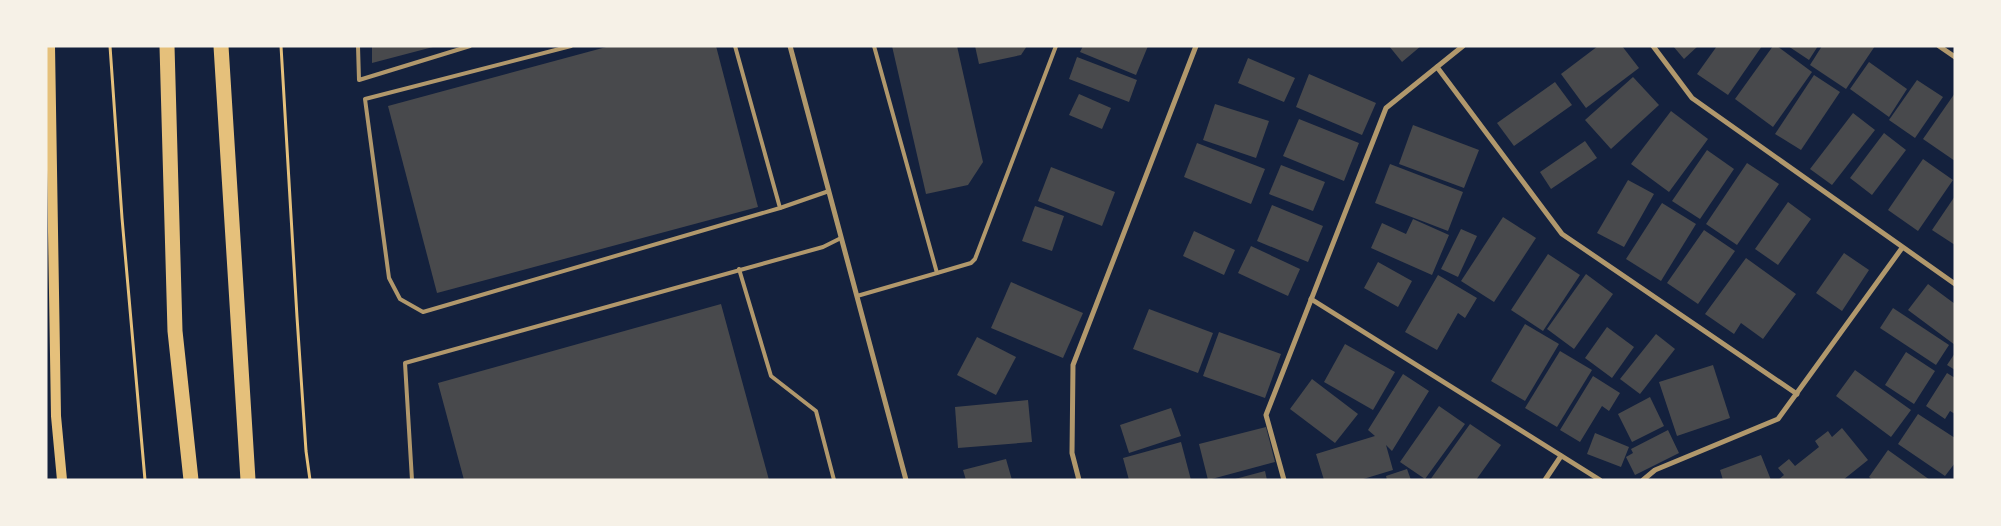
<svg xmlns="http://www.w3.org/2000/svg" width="2001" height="526" font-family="Jost,sans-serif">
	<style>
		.building { fill: #48494c }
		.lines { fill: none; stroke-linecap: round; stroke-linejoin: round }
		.path { stroke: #e5c07b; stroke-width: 3 }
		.service { stroke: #b1986c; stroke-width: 4 }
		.minor { stroke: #b1986c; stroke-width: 5 }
		.secondary { stroke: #e5c07b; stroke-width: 10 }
		.motorway { stroke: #e5c07b; stroke-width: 15 }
	</style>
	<rect width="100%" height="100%" fill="#14213d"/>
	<g class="building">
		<path d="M372 46H432L433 47 372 63Z"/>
		<path d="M610 46H716L758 207 437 293 388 106Z"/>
		<path d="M892 46H957L983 162 968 185 926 194Z"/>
		<path d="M975 46H1027L1021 55 979 64Z"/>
		<path d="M1083 46H1148L1136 75 1080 52Z"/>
		<path d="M1389 46H1421L1402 62Z"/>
		<path d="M1598 46H1622L1639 68 1586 108 1561 74Z"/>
		<path d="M1673 46H1698L1684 59Z"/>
		<path d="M1717 46H1762L1728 95 1697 74Z"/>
		<path d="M1773 46H1777L1812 72 1773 127 1735 99Z"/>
		<path d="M1788 46H1818L1809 60Z"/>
		<path d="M1822 46H1875L1846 89 1810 65Z"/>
		<path d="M1077 57 1137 80 1129 102 1069 79Z"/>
		<path d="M1248 58 1295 78 1284 102 1238 83Z"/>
		<path d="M1869 62 1907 89 1889 117 1850 89Z"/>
		<path d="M1309 74 1376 103 1362 135 1296 107Z"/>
		<path d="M1814 75 1840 92 1801 150 1775 134Z"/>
		<path d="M1633 77 1659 105 1611 149 1585 120Z"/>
		<path d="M1917 80 1943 97 1915 138 1889 120Z"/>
		<path d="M1555 82 1572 105 1514 146 1497 123Z"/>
		<path d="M1955 93V161L1923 139Z"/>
		<path d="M1079 94 1111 108 1102 129 1069 115Z"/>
		<path d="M1215 104 1269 121 1256 158 1203 140Z"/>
		<path d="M1671 111 1708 139 1669 192 1631 164Z"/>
		<path d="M1853 113 1875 130 1832 185 1810 169Z"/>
		<path d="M1299 119 1359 143 1344 181 1283 156Z"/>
		<path d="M1413 125 1479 150 1464 188 1399 164Z"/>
		<path d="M1884 133 1906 150 1872 195 1850 178Z"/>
		<path d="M1585 141 1597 158 1551 189 1540 172Z"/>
		<path d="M1197 143 1265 169 1251 204 1184 177Z"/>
		<path d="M1707 150 1734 169 1700 219 1672 201Z"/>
		<path d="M1923 159 1953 180 1918 231 1888 210Z"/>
		<path d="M1747 163 1779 184 1737 245 1706 224Z"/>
		<path d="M1390 164 1463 192 1448 231 1375 203Z"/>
		<path d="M1281 165 1325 182 1313 211 1269 194Z"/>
		<path d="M1051 167 1115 192 1102 226 1038 201Z"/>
		<path d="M1628 180 1654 194 1624 247 1597 233Z"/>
		<path d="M1955 196V245L1932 230Z"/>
		<path d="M1788 202 1811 219 1778 265 1755 249Z"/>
		<path d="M1662 203 1696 224 1661 281 1626 259Z"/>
		<path d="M1272 205 1323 226 1308 262 1257 241Z"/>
		<path d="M1035 206 1064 216 1052 251 1022 241Z"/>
		<path d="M1503 217 1536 238 1494 302 1461 281Z"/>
		<path d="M1413 219 1449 235 1432 275 1371 248 1382 223 1406 234Z"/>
		<path d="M1461 229 1477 236 1458 277 1441 269Z"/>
		<path d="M1704 230 1735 251 1698 304 1667 283Z"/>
		<path d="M1194 231 1235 250 1224 275 1183 256Z"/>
		<path d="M1251 246 1300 269 1288 296 1238 273Z"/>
		<path d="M1844 253 1869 270 1842 311 1816 293Z"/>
		<path d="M1548 254 1580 275 1543 331 1511 310Z"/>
		<path d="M1746 258 1796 294 1763 339 1741 323 1734 334 1705 314Z"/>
		<path d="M1378 262 1412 281 1398 307 1364 288Z"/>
		<path d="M1586 274 1613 294 1574 349 1547 329Z"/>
		<path d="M1438 275 1477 298 1465 318 1458 313 1437 350 1405 332Z"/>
		<path d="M1011 282 1083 313 1063 358 991 328Z"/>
		<path d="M1928 284 1955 304V345L1908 310Z"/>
		<path d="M721 304 769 480H464L438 383Z"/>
		<path d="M1893 308 1949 345 1936 365 1880 328Z"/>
		<path d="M1149 309 1213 333 1198 373 1133 349Z"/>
		<path d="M1525 324 1559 344 1525 401 1491 381Z"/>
		<path d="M1607 327 1634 347 1612 378 1585 358Z"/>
		<path d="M1219 332 1281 354 1265 398 1203 376Z"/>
		<path d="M1656 334 1675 349 1640 394 1620 379Z"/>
		<path d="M977 337 1016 357 996 395 957 375Z"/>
		<path d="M1345 344 1395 372 1373 410 1324 382Z"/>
		<path d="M1560 351 1592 370 1557 427 1525 408Z"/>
		<path d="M1906 352 1935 371 1914 404 1885 385Z"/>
		<path d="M1955 353V370L1947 365Z"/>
		<path d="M1713 365 1730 418 1677 436 1659 382Z"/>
		<path d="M1855 370 1911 410 1891 437 1836 396Z"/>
		<path d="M1947 373 1955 378V414L1950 411 1945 419 1926 406Z"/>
		<path d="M1403 374 1429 391 1392 451 1386 445 1393 470 1360 480H1324L1316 454 1375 436 1368 430Z"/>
		<path d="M1593 376 1620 393 1609 411 1602 406 1580 442 1560 430Z"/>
		<path d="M1312 379 1358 414 1335 443 1290 409Z"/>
		<path d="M1650 397 1664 426 1632 442 1618 414Z"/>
		<path d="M1028 400 1032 442 958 448 955 407Z"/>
		<path d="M1439 406 1465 424 1425 479 1400 462Z"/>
		<path d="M1171 408 1181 436 1129 453 1120 425Z"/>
		<path d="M1918 414 1955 438V463L1945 476 1898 444Z"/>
		<path d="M1470 424 1501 445 1476 480H1430Z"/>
		<path d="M1266 427 1275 462 1208 480 1199 444Z"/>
		<path d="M1842 428 1868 460 1843 480H1778L1784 475 1778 468 1789 459 1795 466 1819 447 1815 441 1828 431 1832 437Z"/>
		<path d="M1668 430 1679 453 1635 475 1626 457 1633 453 1631 449Z"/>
		<path d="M1595 433 1629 447 1621 467 1587 454Z"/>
		<path d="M1181 442 1191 480H1129L1123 458Z"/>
		<path d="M1888 450 1930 480H1873L1869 477Z"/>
		<path d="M1761 455 1771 480H1723L1720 470Z"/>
		<path d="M1006 459 1012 480H966L963 470Z"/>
		<path d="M1407 469 1411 480H1387L1386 476Z"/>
		<path d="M1265 471 1267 480H1235V479Z"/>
	</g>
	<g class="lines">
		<g class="path">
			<path d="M110 46 122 218 145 480"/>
			<path d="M281 46 297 317 306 451 310 480"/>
		</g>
		<g class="service">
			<path d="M358 46 359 80 470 46"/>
			<path d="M571 46 365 99 389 278 400 299 423 312 780 208 735 46"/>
			<path d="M874 46 937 273 971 263 975 259 1056 46"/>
			<path d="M780 208 829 191"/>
			<path d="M739 269 771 376 816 411 834 480"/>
			<path d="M857 296 937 273"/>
			<path d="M412 480 405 363 823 247 841 238"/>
		</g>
		<g class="minor">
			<path d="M790 46 906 480"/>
			<path d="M1653 46 1692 98 1955 284"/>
			<path d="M1939 46 1955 57"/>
			<path d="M1437 67 1562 234 1797 394"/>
			<path d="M1311 299 1600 480"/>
			<path d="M1079 480 1072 453 1073 365 1196 46"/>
			<path d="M1284 480 1266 415 1386 108 1463 46"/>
			<path d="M1545 480 1561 456"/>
			<path d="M1643 480 1655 470 1778 419 1902 248"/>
		</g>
		<path class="secondary" d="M50 46 56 416 62 480"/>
		<g class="motorway">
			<path d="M167 46 175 331 191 480"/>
			<path d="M221 46 248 480"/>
		</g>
	</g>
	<rect width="2001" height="526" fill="none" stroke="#f6f1e7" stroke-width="95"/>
</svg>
